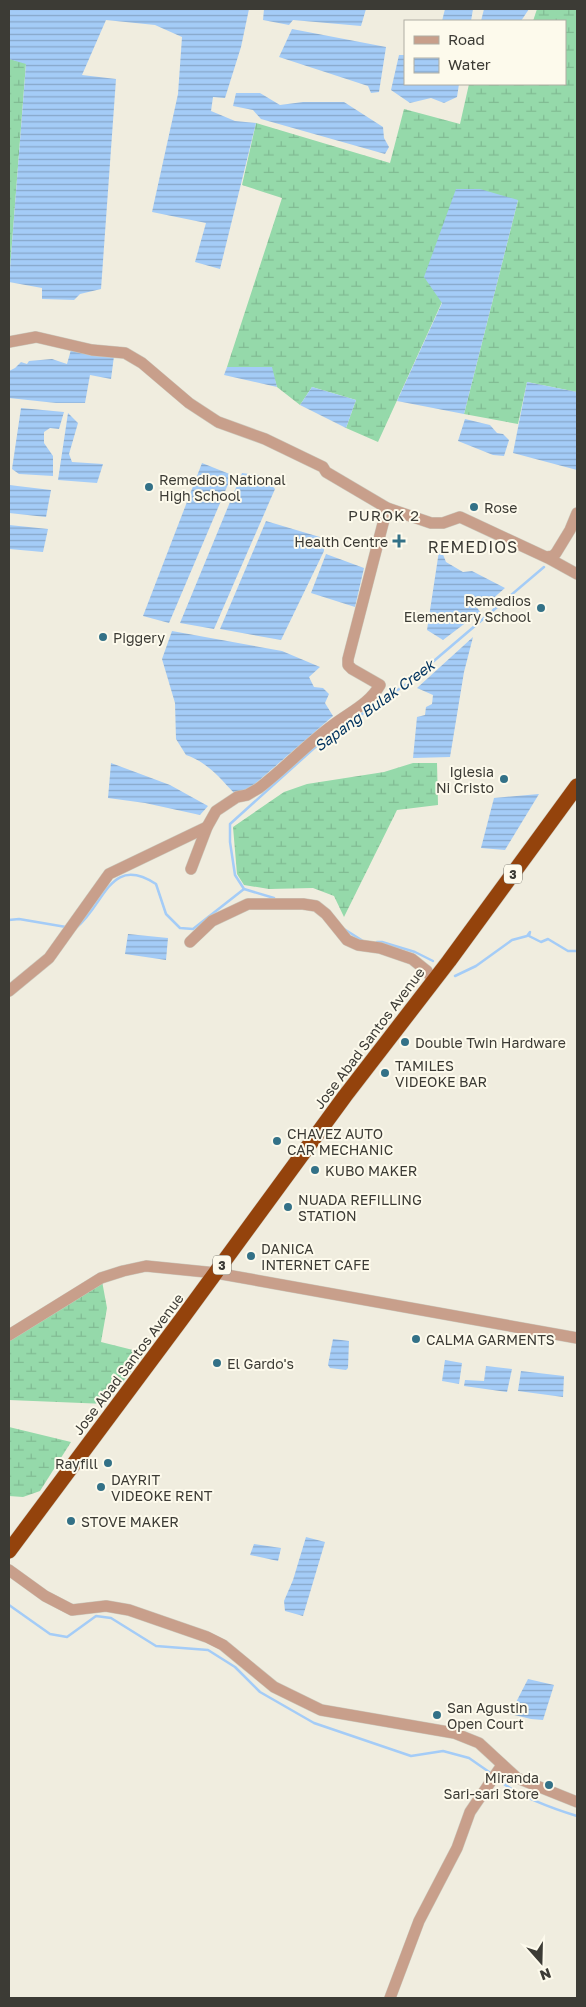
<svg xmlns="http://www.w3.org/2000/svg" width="586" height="2007" font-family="'Golos Text',sans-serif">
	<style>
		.wetland { fill: url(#wetland-marsh) }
		.water { fill: url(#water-rules) }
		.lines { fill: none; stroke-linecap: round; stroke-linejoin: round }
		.stream { stroke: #a4ccf7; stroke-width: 2.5 }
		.minor-casing { stroke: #ccc9bd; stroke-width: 12 }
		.highway-casing { stroke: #ccc9bd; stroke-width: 16 }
		.minor { stroke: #c89f8b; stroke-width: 11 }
		.highway { stroke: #94430c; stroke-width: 15 }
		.poi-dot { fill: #337187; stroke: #fdfaec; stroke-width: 2 }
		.labels { text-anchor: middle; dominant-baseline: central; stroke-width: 4; stroke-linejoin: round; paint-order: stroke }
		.shield { fill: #fdfaec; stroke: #76746c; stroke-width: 1 }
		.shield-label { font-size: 12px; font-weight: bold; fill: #3c3b35 }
		.poi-label { font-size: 14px; fill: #3c3b35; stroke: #fdfaec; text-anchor: start }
		.street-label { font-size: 14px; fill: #3c3b35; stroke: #fdfaec }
		.neighbourhood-label { font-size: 15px; letter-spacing: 1px; fill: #3c3b35; stroke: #fdfaec }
		.water-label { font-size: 15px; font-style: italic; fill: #00325e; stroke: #fdfaec }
		.quarter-label { font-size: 16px; letter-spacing: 1px; fill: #3c3b35; stroke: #fdfaec }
	</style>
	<defs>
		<pattern id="wetland-marsh" width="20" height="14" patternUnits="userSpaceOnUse" patternTransform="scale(1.25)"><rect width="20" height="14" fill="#95d9aa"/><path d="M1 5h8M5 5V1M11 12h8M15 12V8" fill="none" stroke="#81bb93"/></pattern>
		<pattern id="water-rules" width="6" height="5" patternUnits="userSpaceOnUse" patternTransform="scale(1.25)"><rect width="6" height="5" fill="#a4ccf7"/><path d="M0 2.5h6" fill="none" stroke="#87a7c9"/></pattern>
	</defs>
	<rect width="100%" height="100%" fill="#f0eddf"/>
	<g class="wetland">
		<path d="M537 9H577V392L527 382 518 424 464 414 518 200 442 302 378 442 346 428 356 400 312 387 300 405 277 387 271 367H227L282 198 242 185 256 123 390 163 404 109 460 124 469 84H565V21H533Z"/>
		<path d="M9 59 26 63 9 282Z"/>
		<path d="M413 763H437L438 805 397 810 344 917 334 896 313 888 269 889 244 885 237 874 233 827 284 792 307 784 384 772Z"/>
		<path d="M102 1281 107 1308 101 1342 145 1353 106 1404 9 1400V1340Z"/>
		<path d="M9 1427 71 1442 40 1491 23 1497 9 1496Z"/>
	</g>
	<g class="water">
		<path d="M9 9H249L241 47 225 98 213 97 211 111 235 121 256 123 220 269 195 262 206 223 152 212 178 94 182 37 155 25 106 20 82 75 116 79 101 289 80 294 74 300 42 299V288L9 282 26 64 9 59Z"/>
		<path d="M264 9H366L361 26 293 20 289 25 263 20Z"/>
		<path d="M445 9H473L471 21H442Z"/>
		<path d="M484 9H529L521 21H481Z"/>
		<path d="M292 29 386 47 379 92 371 93 368 86 279 57Z"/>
		<path d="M399 55H405V84H459L457 97 444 103 431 98 410 103 391 90Z"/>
		<path d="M236 93H260L280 105 303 102H344L383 127 384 138 389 147 385 154 261 119 253 110 233 106Z"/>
		<path d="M456 189H480L518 200 464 414 397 401 442 303 424 277Z"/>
		<path d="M72 346 114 356 111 379 90 375 85 403H56L9 398V371L15 368 21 362 27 364 29 361 52 359 67 364Z"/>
		<path d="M227 367H272L277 387 224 375Z"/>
		<path d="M527 382 577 392V470L513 453Z"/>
		<path d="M312 387 356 400 346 428 300 405Z"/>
		<path d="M21 408 64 412 59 429 50 428 44 432V443L53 456V476L19 474 12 469Z"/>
		<path d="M68 413 78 423 69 454 72 462 103 464 97 483 58 480Z"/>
		<path d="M465 419 490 425 497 433 503 434 509 440 504 456 493 455 458 441Z"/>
		<path d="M202 463 232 475 169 623 143 616Z"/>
		<path d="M242 473 264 476 275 489 214 629 180 623Z"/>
		<path d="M9 485 51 490 46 517 9 513Z"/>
		<path d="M266 521 323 538 324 551 281 640 220 629Z"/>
		<path d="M9 525 48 529 43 552 9 549Z"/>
		<path d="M439 551 442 552 446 562 463 572 472 571 505 588 490 601 483 598 476 606 480 612 443 640 427 630Z"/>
		<path d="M326 554 364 568 355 607 311 593Z"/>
		<path d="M172 631 282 651 320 667 309 677 314 687 323 688 329 694 325 703 333 716 249 789 235 794C220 778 207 762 186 755L176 739 175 703 162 659Z"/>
		<path d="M473 637 464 672 450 757 413 758 417 717 425 715 426 707 432 704 433 695 417 688Z"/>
		<path d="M111 763 170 785 208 806 200 815 145 803 108 798Z"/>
		<path d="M539 794 505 850 481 848 494 798Z"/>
		<path d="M128 934 168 938 166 960 125 954Z"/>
		<path d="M333 1339 349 1341 348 1368 346 1370 330 1368 328 1365Z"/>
		<path d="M445 1360 462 1363 459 1384 442 1381Z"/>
		<path d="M486 1366 512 1369 507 1392 464 1386 465 1380 484 1381Z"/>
		<path d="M521 1371 564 1376 563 1397 518 1391Z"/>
		<path d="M306 1537 325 1542 303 1616 285 1611 284 1601 293 1580Z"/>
		<path d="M254 1544 281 1548 278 1561 250 1555Z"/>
		<path d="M528 1679 554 1685 543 1720 531 1719 510 1714Z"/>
	</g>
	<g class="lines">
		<g class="stream">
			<path d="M274 898 244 889 235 875 230 842V824L322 741 408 683 544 567"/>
			<path d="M9 920 19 919 66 927"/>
			<path d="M77 927C105 904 110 854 156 884L166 914 180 928 193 929 244 889"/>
			<path d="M344 929 363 941"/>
			<path d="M377 942H382L415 952 433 961"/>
			<path d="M455 976 476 966 512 940 527 936 530 932 529 936 541 942 548 939 568 951H577"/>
			<path d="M9 1605 50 1634 67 1637 96 1616 111 1618 156 1646 208 1650 235 1667 260 1692 314 1723 411 1756 443 1751 469 1758 492 1774"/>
			<path d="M498 1779C515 1795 554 1809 577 1816"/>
		</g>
		<g class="minor-casing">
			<g id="minor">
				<path d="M9 342 36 337 92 350 125 353 142 363 189 403 218 422 265 439 323 467 326 472 387 508 431 523H443L460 517 548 558 577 574"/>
				<path d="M547 557 553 556 556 553 570 530 577 513"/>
				<path d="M191 869 207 827 216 811 237 797 247 795 259 788C285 768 307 744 333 725 350 712 369 704 380 685L352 669 348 665V659L387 508"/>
				<path d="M190 942 212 921 248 904H303L316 906 326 914 347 940 358 945 380 948 412 959 427 971 433 981"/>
				<path d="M9 991 49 958 109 874 207 827"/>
				<path d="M9 1335 101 1278 123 1271 146 1266 216 1273 577 1338"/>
				<path d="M9 1570 45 1596 72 1610 106 1606 129 1610 207 1637 223 1645 274 1687 321 1710 454 1733 479 1743 517 1778 577 1802"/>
				<path d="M390 1998 419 1921 457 1848 470 1812 502 1765"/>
			</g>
		</g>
		<g class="highway-casing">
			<path id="highway" d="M9 1551 181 1320 345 1096 449 961 577 786"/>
		</g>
		<use href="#minor" class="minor"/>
		<use href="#highway" class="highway"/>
	</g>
	<g class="poi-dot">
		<circle cx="149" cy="487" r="5"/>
		<circle cx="474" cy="507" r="5"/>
		<path d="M396.5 533.5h5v5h5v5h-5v5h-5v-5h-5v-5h5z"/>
		<circle cx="541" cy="608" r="5"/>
		<circle cx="103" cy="637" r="5"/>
		<circle cx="504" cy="779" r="5"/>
		<circle cx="405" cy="1042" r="5"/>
		<circle cx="385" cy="1073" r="5"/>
		<circle cx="277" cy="1141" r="5"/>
		<circle cx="315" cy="1170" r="5"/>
		<circle cx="288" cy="1207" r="5"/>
		<circle cx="251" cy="1256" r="5"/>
		<circle cx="416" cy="1339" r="5"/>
		<circle cx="217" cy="1363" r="5"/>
		<circle cx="108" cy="1463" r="5"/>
		<circle cx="101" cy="1487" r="5"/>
		<circle cx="71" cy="1521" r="5"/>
		<circle cx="437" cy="1715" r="5"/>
		<circle cx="549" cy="1785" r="5"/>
	</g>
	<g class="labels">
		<g class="shield">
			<rect x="504" y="864.5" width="18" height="19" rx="4"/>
			<rect x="213" y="1255.5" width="18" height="19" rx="4"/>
		</g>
		<g class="shield-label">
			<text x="513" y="874">3</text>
			<text x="222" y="1265">3</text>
		</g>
		<g class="poi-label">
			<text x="159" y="479">Remedios National<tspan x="159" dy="16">High School</tspan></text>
			<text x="484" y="507">Rose</text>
			<text x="388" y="541" text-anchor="end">Health Centre</text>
			<text x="531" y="600" text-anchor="end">Remedios<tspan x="531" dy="16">Elementary School</tspan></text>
			<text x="113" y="637">Piggery</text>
			<text x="494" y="771" text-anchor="end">Iglesia<tspan x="494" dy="16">Ni Cristo</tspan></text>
			<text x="415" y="1042">Double Twin Hardware</text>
			<text x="395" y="1065">TAMILES<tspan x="395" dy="16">VIDEOKE BAR</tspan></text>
			<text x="287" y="1133">CHAVEZ AUTO<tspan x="287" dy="16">CAR MECHANIC</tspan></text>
			<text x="325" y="1170">KUBO MAKER</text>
			<text x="298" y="1199">NUADA REFILLING<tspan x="298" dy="16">STATION</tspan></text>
			<text x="261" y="1248">DANICA<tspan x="261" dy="16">INTERNET CAFE</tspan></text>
			<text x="426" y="1339">CALMA GARMENTS</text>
			<text x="227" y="1363">El Gardo's</text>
			<text x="98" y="1463" text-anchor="end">Rayfill</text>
			<text x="111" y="1479">DAYRIT<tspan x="111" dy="16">VIDEOKE RENT</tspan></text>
			<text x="81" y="1521">STOVE MAKER</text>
			<text x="447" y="1707">San Agustin<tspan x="447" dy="16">Open Court</tspan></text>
			<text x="539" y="1777" text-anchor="end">Miranda<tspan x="539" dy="16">Sari-sari Store</tspan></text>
		</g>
		<g class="street-label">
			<text transform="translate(369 1038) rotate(-53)">Jose Abad Santos Avenue</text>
			<text transform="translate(128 1364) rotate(-53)">Jose Abad Santos Avenue</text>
		</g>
		<g class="neighbourhood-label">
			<text x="384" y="515">PUROK 2</text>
		</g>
		<g class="water-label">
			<text transform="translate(374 705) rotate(-36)">Sapang Bulak Creek</text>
		</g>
		<g class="quarter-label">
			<text x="473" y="547">REMEDIOS</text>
		</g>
	</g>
	<rect width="586" height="2007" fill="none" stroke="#3c3b35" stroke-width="20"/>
	<rect x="404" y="20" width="162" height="65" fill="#fdfaec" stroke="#b0aea3"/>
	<rect x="414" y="36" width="25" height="8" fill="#c89f8b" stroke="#b0aea3"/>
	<text x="448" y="45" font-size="15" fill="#3c3b35">Road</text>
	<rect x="414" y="58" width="25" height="15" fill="url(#water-rules)" stroke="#b0aea3"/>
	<text x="448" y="70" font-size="15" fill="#3c3b35">Water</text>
	<g transform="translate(541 1962) rotate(160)" stroke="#fdfaec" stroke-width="4" paint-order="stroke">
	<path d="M0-4L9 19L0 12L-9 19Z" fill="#3c3b35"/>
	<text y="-8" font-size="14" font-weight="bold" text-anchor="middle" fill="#3c3b35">N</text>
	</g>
</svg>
